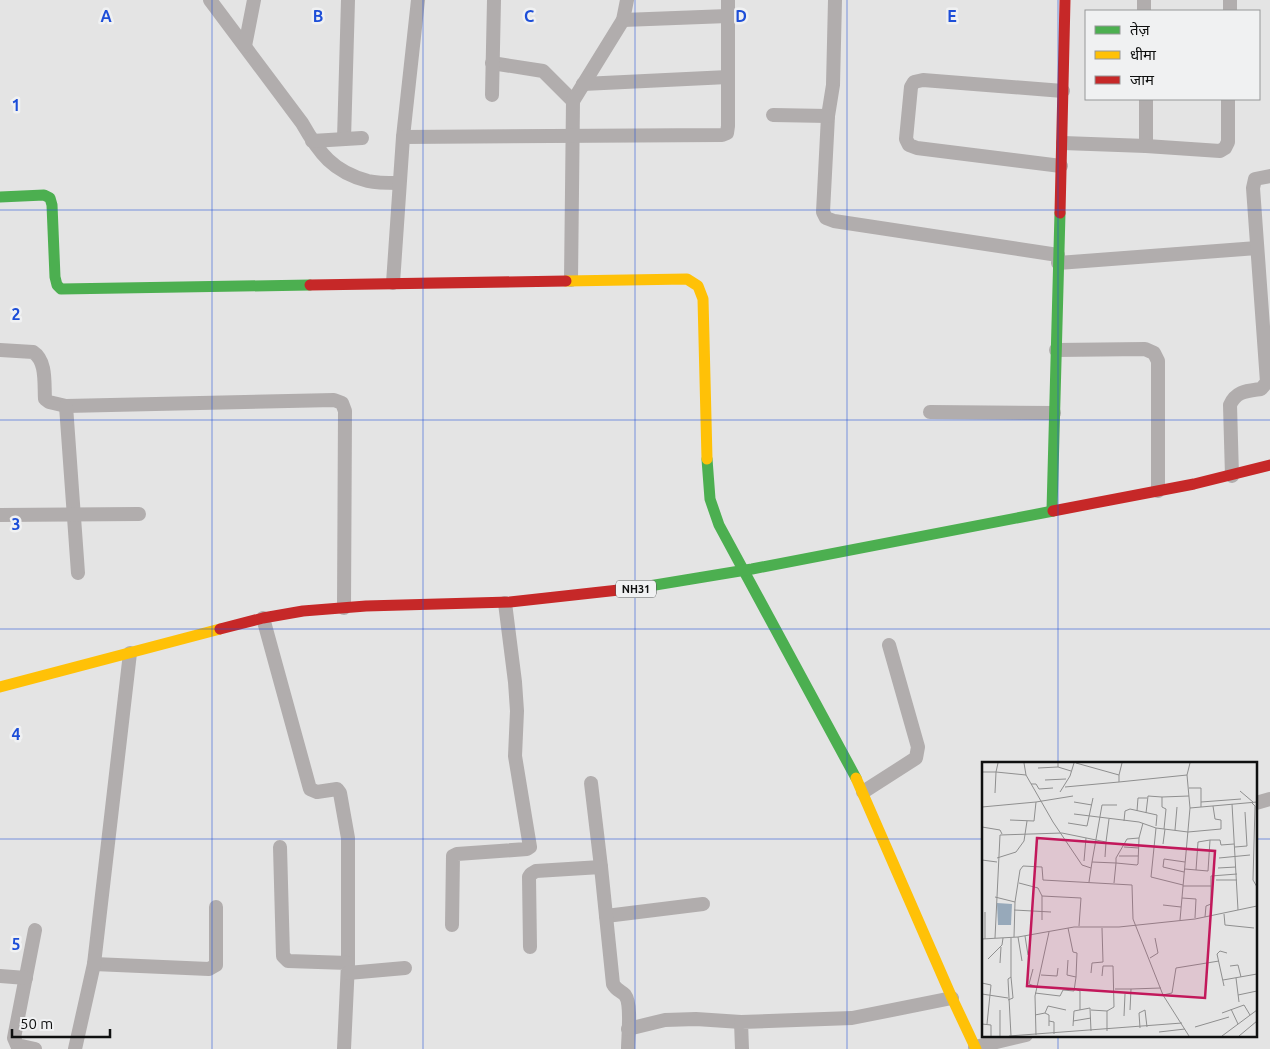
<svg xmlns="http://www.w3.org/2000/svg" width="1270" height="1049" font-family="Ubuntu,'Noto Sans Devanagari',sans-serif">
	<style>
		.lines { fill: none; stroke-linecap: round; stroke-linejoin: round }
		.street { stroke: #b1adad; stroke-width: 14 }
		.fast { stroke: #4caf50; stroke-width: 11 }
		.slow { stroke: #ffc107; stroke-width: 11 }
		.jam { stroke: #c62828; stroke-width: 11 }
		.grid { fill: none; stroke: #1d4ed8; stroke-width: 1; stroke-opacity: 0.55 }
		.labels { text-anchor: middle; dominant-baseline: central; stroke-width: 5; stroke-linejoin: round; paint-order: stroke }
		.shield { fill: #f0f1f2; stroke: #525454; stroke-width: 1 }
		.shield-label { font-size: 11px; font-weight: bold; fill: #0f1010 }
		.inset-road { fill: none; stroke: #8f8f8f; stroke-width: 1 }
		.view { fill: #c2185b; fill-opacity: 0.15; stroke: #c2185b; stroke-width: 2.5 }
		.inset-edge { fill: none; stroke: #0f1010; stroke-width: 2.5 }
		.grid-label { font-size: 16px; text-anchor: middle; font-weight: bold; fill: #1d4ed8; stroke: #f0f1f2; stroke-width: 5; stroke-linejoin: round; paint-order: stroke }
	</style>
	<rect width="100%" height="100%" fill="#e4e4e4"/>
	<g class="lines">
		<g class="street">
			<path d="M210 0 302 123C319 153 333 172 368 181 377 183 389 183 399 183"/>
			<path d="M835 0 833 85 828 116 823 212 826 218 834 221 1058 255"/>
			<path d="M1144 0V11"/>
			<path d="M1230 11V0"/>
			<path d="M623 20 728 16"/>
			<path d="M245 46 254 0"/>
			<path d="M492 63 543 71 573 101"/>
			<path d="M583 84 728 77"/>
			<path d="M492 95 494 0"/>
			<path d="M1146 99V146"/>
			<path d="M773 115 828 116"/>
			<path d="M403 137 418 0"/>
			<path d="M344 139 348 0"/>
			<path d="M312 141 362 138"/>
			<path d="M1063 143 1146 146 1220 151 1225 148 1228 142V99"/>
			<path d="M1061 166 917 148 909 145 906 139 911 87 914 82 923 80 1063 91"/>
			<path d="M1058 263 1257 248"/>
			<path d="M571 280 573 101 623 20 627 0"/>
			<path d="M393 283 403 137 722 135 727 133 728 126V0"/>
			<path d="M0 350 33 352C47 361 44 384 45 399L49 402 66 406 334 400 342 403 345 411 344 608"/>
			<path d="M1056 350 1145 349 1154 353 1158 361V491"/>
			<path d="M66 406 78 573"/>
			<path d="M930 412 1054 413"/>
			<path d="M1232 476 1230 405C1236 391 1247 391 1261 389L1267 382 1253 188 1255 179 1270 176"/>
			<path d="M0 515 139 514"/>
			<path d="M263 618 310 789 317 792 337 789 340 793 348 838V963"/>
			<path d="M591 783 601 867"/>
			<path d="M863 792 916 758 918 747 889 645"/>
			<path d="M1256 803 1270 799"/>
			<path d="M280 847 283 956 288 961 348 963 344 1049"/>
			<path d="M606 916 703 904"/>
			<path d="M452 925 453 856 457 854 527 849 530 847 515 756 517 711 515 682 505 603"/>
			<path d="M35 930 14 1038 17 1045 35 1049"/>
			<path d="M530 947 529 877 531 874 536 871 601 867 613 984C616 990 621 991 625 995 632 1004 628 1037 628 1049"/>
			<path d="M94 964 209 969 216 965V907"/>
			<path d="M348 973 405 968"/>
			<path d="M0 976 26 978"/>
			<path d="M628 1029 665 1020 696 1019 741 1022"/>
			<path d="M975 1047 1026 1035"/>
			<path d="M75 1049 94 964 130 653"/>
			<path d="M742 1049 741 1022 852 1018 952 998"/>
		</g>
		<g class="fast">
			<path d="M0 197 44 195 50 198 52 205 55 277 57 285 61 289 310 285"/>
			<path d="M707 459 710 499 719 525 856 778"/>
			<path d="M1052 510 1060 213"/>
			<path d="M637 588 752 569 1053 511"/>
		</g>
		<g class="slow">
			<path d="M566 281 687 279 698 286 703 299 707 459"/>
			<path d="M0 687 220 629"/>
			<path d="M856 778 952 998 976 1049"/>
		</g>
		<g class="jam">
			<path d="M1060 213 1065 0"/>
			<path d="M310 285 566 281"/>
			<path d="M1053 511 1194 484 1270 465"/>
			<path d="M220 629 263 618 303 611 366 606 510 602 637 588"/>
		</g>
	</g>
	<path class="grid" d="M212 0V1049M423 0V1049M635 0V1049M847 0V1049M1058 0V763M0 210H1270M0 420H1270M0 629H1270M0 839H984M1256 839H1270M1058 1035V1049"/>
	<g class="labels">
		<rect class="shield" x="616" y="580.5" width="40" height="17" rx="4"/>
		<g class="shield-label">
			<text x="636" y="589">NH31</text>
		</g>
	</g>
	<g transform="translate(982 762)">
		<rect width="275" height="275" fill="#e4e4e4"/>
		<path d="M15 141 30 142 29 163H16Z" fill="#97a9ba"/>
		<path class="inset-road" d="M42 1 44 13 71 60 100 103 109 106M76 1V5L89 9M94 1 137 13 140 1M56 6 76 5M0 10H14L16 1M63 18 84 17M137 20 205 13M49 22H54L57 27 71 26M83 25 137 20V13M207 26H219V45M258 29 271 40M78 30 88 14 92 1M13 31 14 10 44 13M92 40 110 43M219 40 259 37M269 40 273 44 271 118 275 125M250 42 256 148M0 45 54 40M208 46 275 40M155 49 156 36H165M164 51 166 34 180 35M92 52 157 60 174 66M28 58 52 59 54 40 91 34M142 59 143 49 148 47 175 53 174 64M86 61 105 64 111 36M0 65 18 68 20 72M182 67 184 47 180 45V35L207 34M193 68 195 45M80 71 124 80 127 57M157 76 161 61M181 82 183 67M142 85 157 86M253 85 265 84 263 50M137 94H156M123 95 124 80M15 96 34 90 42 79 45 59M237 96 268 93M0 98 15 100M102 99 104 76M110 100 120 43H135M236 106 254 105M203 107 226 109 228 78H238L239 83 252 82M214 108 216 80 228 78M202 110 181 105 182 97 203 100M234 118H255M107 120 110 100 134 101 155 103 156 102 157 76 145 77 134 96V101L132 121M37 121 56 126 60 134 99 136 97 164M201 123 169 115 174 66 206 70 239 67V58L233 57 231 44M201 124H229M13 135 33 140 32 175M200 136 214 137 213 156M33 140 38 108 41 104 60 105 61 118 150 123 151 157 181 233 207 274M181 143 199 145M32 148 69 150M3 150V177M242 152 243 163 272 166M223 155 224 144 229 142V114L255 112M60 158V134M198 158 208 46 205 13 208 1M86 166 91 190 95 191 94 215M43 174 46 193M36 175 40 199M13 176 18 73 80 71M0 177 36 175 92 165H137L213 157 275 144M168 196 176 191 173 176M6 197 20 183 21 176M18 201 19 185M248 204 256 203 259 215M51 207 47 222 55 225M109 211 110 201 121 200 120 166M59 213 75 214 76 206M254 216 257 240M241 218 275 212M0 221 9 223 5 262M242 224 235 192 238 189 245 191M93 227 98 229V248M133 227H149M53 231 78 234 81 228 92 229 94 215 85 213 86 198M0 232 26 236M275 232V248M181 233 190 231 194 206 237 199M256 233 275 229M26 238 31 236 29 215M249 247 256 262M18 248V274M109 248 125 249 132 245 131 204H121L120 214M148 248 149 227 179 226M125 249V269M63 251 67 253V264M240 251 262 243 268 253M53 253 63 251 66 244 84 248M142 254 143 232M67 259 72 260V272M91 259 109 256M0 262 9 263V274M91 264 92 249 108 246 109 269M213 265 247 255M158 266 157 251 163 248 165 265M177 270 203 267M54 273 53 234 67 170M27 274 200 261M29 274 26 217 29 215V176M240 274 275 248M257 274 275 259"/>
		<path class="view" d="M55 76 233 89 223 236 45 224Z"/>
		<rect width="275" height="275" class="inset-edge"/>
	</g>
	<g class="grid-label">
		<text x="106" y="22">A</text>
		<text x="318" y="22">B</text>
		<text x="529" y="22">C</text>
		<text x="741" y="22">D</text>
		<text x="952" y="22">E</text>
		<text x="16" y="111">1</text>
		<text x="16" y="320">2</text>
		<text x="16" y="530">3</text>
		<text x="16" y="740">4</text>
		<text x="16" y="950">5</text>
	</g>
	<rect x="1085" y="10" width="175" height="90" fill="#f0f1f2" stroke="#969798"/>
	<rect x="1095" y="26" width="25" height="8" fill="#4caf50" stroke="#969798"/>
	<text x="1130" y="35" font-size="15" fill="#0f1010">तेज़</text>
	<rect x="1095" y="51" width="25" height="8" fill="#ffc107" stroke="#969798"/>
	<text x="1130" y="60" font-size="15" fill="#0f1010">धीमा</text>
	<rect x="1095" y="76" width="25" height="8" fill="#c62828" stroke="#969798"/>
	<text x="1130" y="85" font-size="15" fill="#0f1010">जाम</text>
	<path d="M12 1029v8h98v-8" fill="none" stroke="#0f1010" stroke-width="2.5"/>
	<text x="20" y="1029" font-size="15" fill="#0f1010" stroke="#f0f1f2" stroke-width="4" paint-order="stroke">50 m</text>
</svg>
